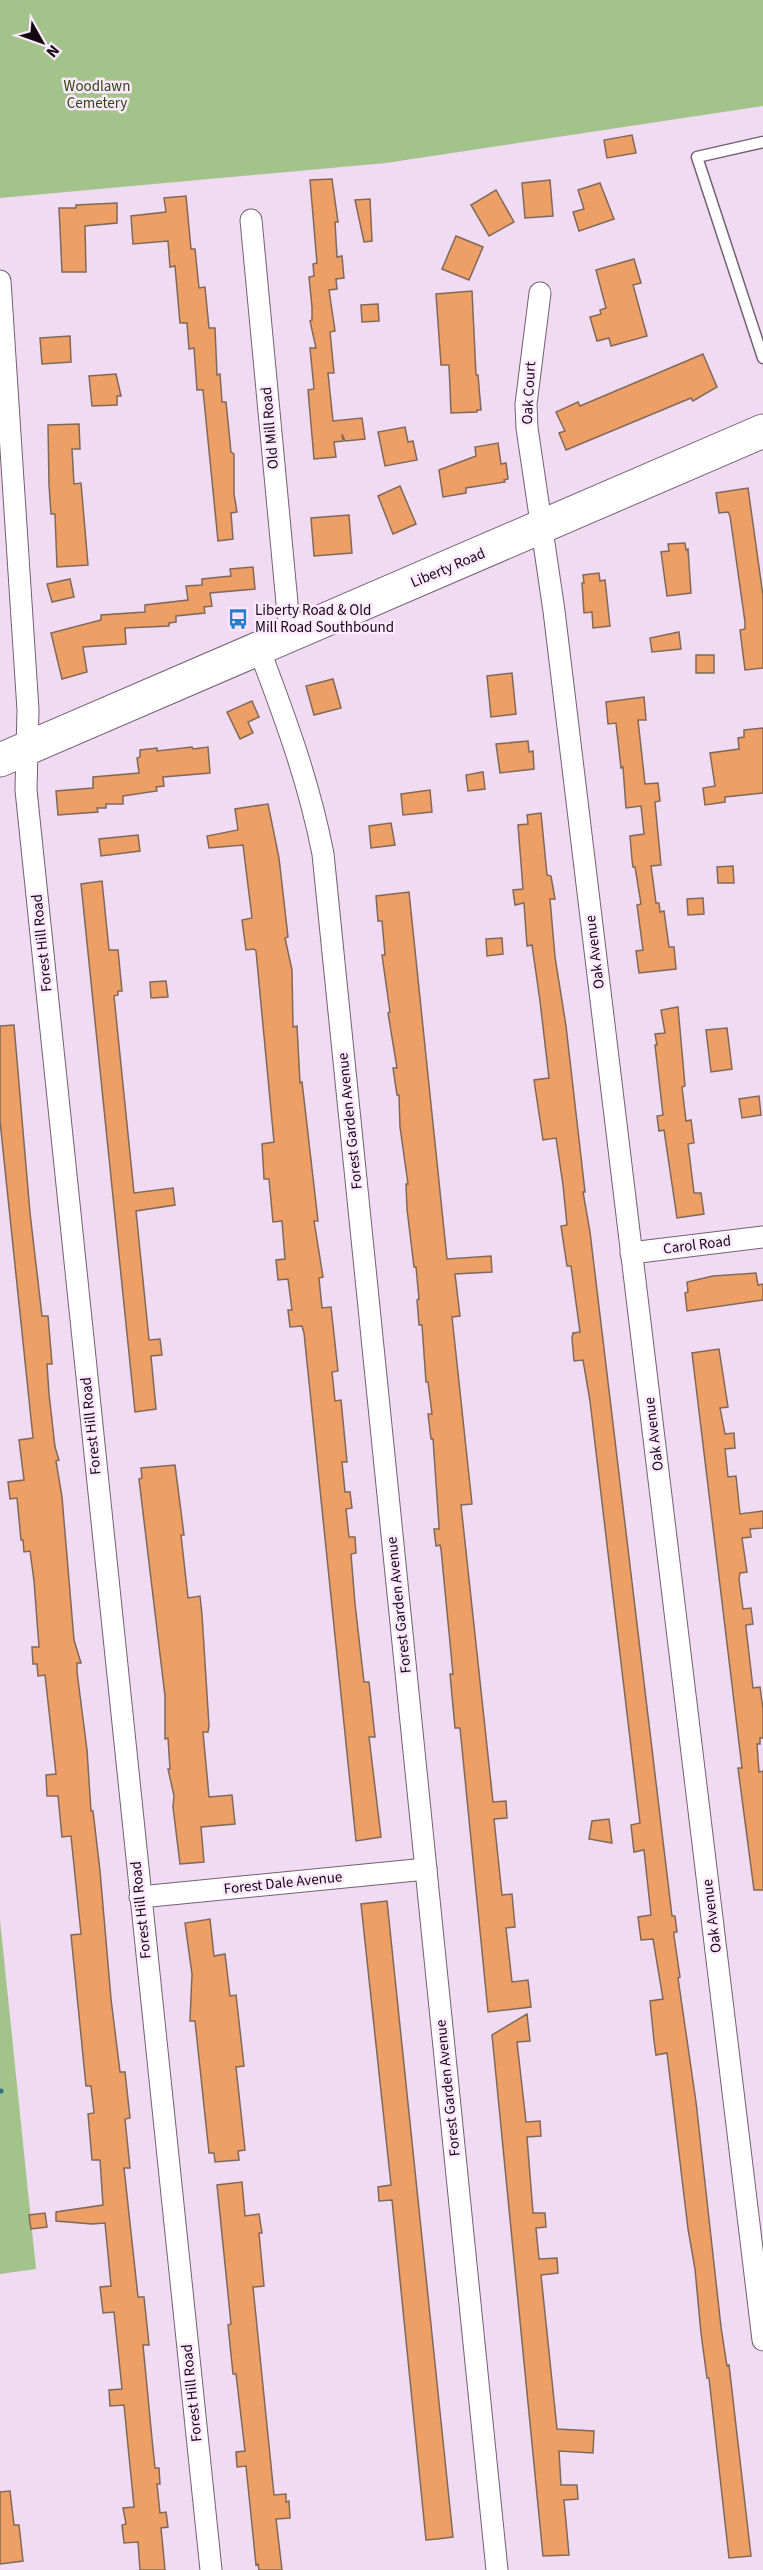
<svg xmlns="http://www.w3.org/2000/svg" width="763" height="2570" font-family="'Source Sans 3',sans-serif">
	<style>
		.green { fill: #a2c48a }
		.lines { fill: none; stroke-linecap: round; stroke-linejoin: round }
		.stream { stroke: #2e7383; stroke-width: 5 }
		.building { fill: #ee9f66; stroke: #81695a; stroke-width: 1.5 }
		.lane-casing { stroke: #736074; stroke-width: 13 }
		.street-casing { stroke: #736074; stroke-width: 23 }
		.primary-casing { stroke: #736074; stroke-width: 35 }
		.lane { stroke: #fff; stroke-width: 10 }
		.street { stroke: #fff; stroke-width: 21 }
		.primary { stroke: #fff; stroke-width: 33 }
		.labels { text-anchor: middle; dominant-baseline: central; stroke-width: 5; stroke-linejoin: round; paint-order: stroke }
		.park-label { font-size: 15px; fill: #2b470e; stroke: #fee8ff }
		.street-label { font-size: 15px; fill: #100910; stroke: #fee8ff }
		.poi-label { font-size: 15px; fill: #100910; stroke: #fee8ff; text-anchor: start }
	</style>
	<rect width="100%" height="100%" fill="#f1dbf2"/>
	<g class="green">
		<path d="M0 0H763V106L386 163 0 198Z"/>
		<path d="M0 1920 36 2269 0 2274Z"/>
	</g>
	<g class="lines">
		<path class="stream" d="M0 2091H1"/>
	</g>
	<g class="building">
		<path d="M632 135 636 153 607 158 604 140Z"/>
		<path d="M332 179 338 222H335L337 257 342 256 344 278 336 279 337 289 329 290 335 331 330 332 334 373H328L333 421 362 418 365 439 345 441 342 434 343 441 334 442 336 457 314 459 308 390 314 389 310 348H316L310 321 312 320V307L309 277 314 276 313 264 317 263 310 180Z"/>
		<path d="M550 180 553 216 525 218 522 183Z"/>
		<path d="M600 183 614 219 579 231 573 212 584 209 578 190Z"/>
		<path d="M496 190 514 222 489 236 471 205Z"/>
		<path d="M186 196 191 249H195L199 288 205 287 209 328H215L217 375 220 374 222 402H226L231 452 234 454V494L237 512 231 513 233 539 218 541 203 390H197L194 348 189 349 187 323H180L175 266 170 267 168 241 133 244 131 216 166 212 164 198Z"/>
		<path d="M370 199 372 241 364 242 355 200Z"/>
		<path d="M117 203V223L85 226 86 272H62L59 208H76V205Z"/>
		<path d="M456 236 483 247 469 280 442 269Z"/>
		<path d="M634 259 641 283 633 285 647 336 611 346 609 338 597 341 590 317 601 314 600 310 606 308 596 270Z"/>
		<path d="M472 291 476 375H478L481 410H477V412L451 413 449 365H441L436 294Z"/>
		<path d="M378 304 379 321 362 322 361 305Z"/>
		<path d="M70 336 71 362 42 364 40 338Z"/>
		<path d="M703 354 717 387 693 401 691 398 566 450 559 433 565 431 556 412 578 402 580 406Z"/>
		<path d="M116 374 121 396H117V405L92 406 89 376Z"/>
		<path d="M79 424 80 449H72L74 484 81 483 88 565 57 567 55 514H51L49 485 48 425Z"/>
		<path d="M405 427 408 442 413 441 417 460 385 466 378 432Z"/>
		<path d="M498 443 501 464 506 463 508 479 504 480 505 482 466 488V493L443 497 439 470 476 456 475 447Z"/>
		<path d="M400 486 416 524 393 534 378 496Z"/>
		<path d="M748 488 763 596V668L745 670 740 630 745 629V622L730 516 728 512 719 513 716 493Z"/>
		<path d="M349 515 352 553 314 556 311 518Z"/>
		<path d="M685 543 686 550 688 549 691 593 667 596 661 552 669 551 668 544Z"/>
		<path d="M253 567 255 589 210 593 212 606 204 607 205 613 176 616V622L169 623V626L125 628 126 644 83 647 87 672 62 679 51 633 101 620V615L145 612V605L188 600 186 586 202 585V579L231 576 230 569Z"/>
		<path d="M599 573 600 581 605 580 610 626 593 628 592 612 584 613 582 583H584L583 575Z"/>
		<path d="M70 579 74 597 52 602 47 584Z"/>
		<path d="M679 632 681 649 652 652 650 638Z"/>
		<rect x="696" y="655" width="18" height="18"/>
		<path d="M512 673 516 714 491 717 487 676Z"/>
		<path d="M333 679 341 708 314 715 306 686Z"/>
		<path d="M644 697 646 720H638L645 784 658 783 660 801 655 802 661 865 651 866 656 903H659L660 912 664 911 669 947H674L676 969 639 973 636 951 643 950 637 905 641 904 635 867H633L632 860 630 836 644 834 641 806 626 808 623 767 621 768 616 723 608 724 606 702Z"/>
		<path d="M252 701 259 717 248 722 253 733 240 739 227 712Z"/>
		<path d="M763 728V793L725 797V802L705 805 703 788 715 786 710 753 739 749 738 738 744 737V730Z"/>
		<path d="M528 741 529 752 533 751 534 769 500 773 496 744Z"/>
		<path d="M192 747 193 749 208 747 210 773 163 777 164 786 156 787 157 791 123 796V804H106V808H97L98 812 58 815 56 791 93 788V777L139 773 137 758 140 757V750L157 748V751Z"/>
		<path d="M483 772 485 789 468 791 466 775Z"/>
		<path d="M430 790 432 812 403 815 401 794Z"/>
		<path d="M268 804 279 858 288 937 285 938 292 970 293 1027 297 1026 300 1083 302 1082 318 1221H314L323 1277 319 1278 322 1308 331 1307 338 1371 332 1372 335 1401 341 1400 347 1462H342L345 1492H350L352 1508 346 1509 349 1537H355L356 1553 351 1554 355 1604 364 1682H369L375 1737H369L381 1837 356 1841 304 1333 302 1326 290 1327 288 1310H292L288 1279 278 1280 276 1260 285 1259 282 1221 273 1222 269 1179H264L262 1144 274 1142 256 951 254 949 246 950 242 920 252 918 243 845 209 848 207 836 238 830 235 809Z"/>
		<path d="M541 813 547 875 551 876 555 899H550L555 957 566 1026 585 1192H583L590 1232 672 1916H675L677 1932H674V1936L680 1977 678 1978 696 2102 721 2327 727 2366 729 2365 751 2556 729 2558 709 2378H707L701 2333 695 2269 688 2229 667 2053 656 2055 654 2041 650 2001 663 1999 653 1939 641 1940 638 1917 651 1915 644 1850 634 1852 631 1825 640 1823 590 1401 583 1360 574 1361 572 1338 573 1333 580 1332 571 1266H567L561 1226 567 1225 563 1185 556 1138 543 1140 534 1080 549 1078 540 1001 532 945 527 946 524 903 515 905 513 890 523 889 518 825 528 824 527 815Z"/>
		<path d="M391 823 395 845 371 848 369 826Z"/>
		<path d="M138 835 140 851 101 856 99 839Z"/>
		<path d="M733 866 734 883H718L717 867Z"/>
		<path d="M102 881 109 950H118L122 991H118V995L114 996 134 1193 173 1188 175 1205 136 1211 149 1340 160 1339 162 1355 151 1356 156 1409 135 1412 81 884Z"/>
		<path d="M409 892 447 1259 491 1256 492 1272 455 1274 460 1316 452 1317 472 1504 461 1505 493 1802 506 1801 507 1818 494 1819 502 1895 512 1894 515 1927 506 1928 512 1982 528 1980 531 2007 488 2012 460 1728H455L450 1674H453L441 1549 440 1545 436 1546 434 1529H439V1526L433 1439H431L428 1414H432L428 1382H426L422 1325H419L417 1300 419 1299 416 1267H414L407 1209 406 1184H408L400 1127 399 1095H397L393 1068H397L388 1013 390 1012 382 955H385L382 921H378L376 896Z"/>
		<path d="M703 898 704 914 688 915 687 899Z"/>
		<path d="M502 938 503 954 487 956 486 939Z"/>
		<path d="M166 981 168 997 151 998 150 982Z"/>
		<path d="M678 1007 685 1086 682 1087 686 1121 691 1120 694 1143 688 1144 694 1193H701L704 1214 677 1218 664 1130 659 1131 657 1116 663 1115 655 1045H657L655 1034 665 1033 661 1010Z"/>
		<path d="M14 1025 30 1213 42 1316H48L52 1364H47L49 1394 55 1447 59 1460 56 1461 62 1497 74 1640 81 1663H77V1672L87 1750 91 1811H93L100 1871 111 1999 120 2072H125L130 2118 125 2119 130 2168H124L138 2297H144L149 2345H143L152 2439 155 2468H159L160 2484H157L160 2513 166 2512 168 2527 161 2528 165 2570H140L138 2542 124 2543 122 2525 126 2524 123 2508 134 2507 124 2405 110 2406 109 2390 122 2389 114 2312 103 2313 100 2287 111 2286 105 2223 92 2224 56 2221V2212L103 2205 100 2160H92L88 2114 94 2113 91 2086H86L71 1935 81 1934 71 1836 62 1837 58 1796H47L46 1775 56 1774 45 1675 38 1676 37 1664H33L32 1647H39L34 1581 30 1551 24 1552 23 1540H21L17 1498 10 1499 8 1482 24 1480 19 1440 33 1438 0 1121V1026Z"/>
		<path d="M727 1028 732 1069 711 1072 706 1030Z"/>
		<path d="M759 1096 761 1115 742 1118 739 1099Z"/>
		<path d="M756 1273 758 1285 763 1284V1300L687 1311 685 1293 688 1292 687 1282 713 1276Z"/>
		<path d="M719 1349 728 1407 720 1408 725 1434 734 1433 735 1448 725 1449 728 1477 736 1476 740 1514 763 1511V1528L750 1529 751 1537 742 1538 747 1572 740 1573 739 1579 743 1609 751 1608 753 1624 746 1625V1628L753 1688 760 1687 763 1709V1738H760V1744H757L759 1772 763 1771V1890H754L738 1768H742L692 1353Z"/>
		<path d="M175 1465 184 1535H181L188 1598 200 1596 202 1615 209 1726 208 1732H203L209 1797 232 1795 235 1824 201 1827 204 1862 180 1864 173 1807 174 1796 168 1769H170L168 1738 165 1739V1696L139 1479 142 1478 141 1468Z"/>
		<path d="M609 1819 612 1843 589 1839 592 1821Z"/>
		<path d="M387 1901 453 2537 437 2539 426 2540 392 2200 379 2201 378 2187 391 2185 361 1904Z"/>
		<path d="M210 1919 214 1956 225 1954 230 1996 236 1995 244 2066 236 2067 245 2150 238 2151 239 2160 215 2162 214 2153H209L195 2021H190L192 1974 185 1923Z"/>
		<path d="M527 2014 530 2041 517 2042 526 2122 540 2121 541 2136 527 2137 533 2213H545L546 2227 536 2228 539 2259 557 2258 558 2273 541 2275 557 2429 594 2431 593 2453 559 2451 561 2485H577L578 2499 564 2500 569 2555 543 2556 492 2035Z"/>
		<path d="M242 2182 245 2216 259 2214 262 2233H259L264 2286 253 2287 274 2495 286 2494V2502L289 2501 290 2518 276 2519 282 2570H259L258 2564 256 2565 246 2466 237 2467 236 2452 245 2451 236 2374H233L228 2325 231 2324 217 2185Z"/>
		<path d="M45 2213 47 2227 31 2229 29 2215Z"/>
		<path d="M10 2491 14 2525H19L23 2561 0 2564V2492Z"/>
	</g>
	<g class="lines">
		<g class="lane-casing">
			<path id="lane" d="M763 142 697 157 763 358"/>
		</g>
		<g class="street-casing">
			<g id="street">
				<path d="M251 220 290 635"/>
				<path d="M0 281 28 710 26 790 211 2570"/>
				<path d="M540 293 526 404 527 428 554 611 763 2340"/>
				<path d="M259 649C285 717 309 782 323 854L497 2570"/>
				<path d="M631 1253 763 1237"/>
				<path d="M140 1897 426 1869"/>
			</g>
		</g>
		<g class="primary-casing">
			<path id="primary" d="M0 760 763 431"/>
		</g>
		<use href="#lane" class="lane"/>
		<use href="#street" class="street"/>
		<use href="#primary" class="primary"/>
	</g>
	<defs>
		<g id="bus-bare" transform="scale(1.62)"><path d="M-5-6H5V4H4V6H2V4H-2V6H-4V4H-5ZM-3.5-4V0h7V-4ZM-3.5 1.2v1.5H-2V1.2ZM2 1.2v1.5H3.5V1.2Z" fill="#237ecb" stroke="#fee8ff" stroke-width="2.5" paint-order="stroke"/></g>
	</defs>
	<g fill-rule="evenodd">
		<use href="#bus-bare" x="238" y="619"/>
	</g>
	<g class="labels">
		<g class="park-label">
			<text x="97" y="86">Woodlawn<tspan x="97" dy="17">Cemetery</tspan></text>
		</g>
		<g class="street-label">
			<text transform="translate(529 393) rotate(-87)">Oak Court</text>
			<text transform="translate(270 428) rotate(-95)">Old Mill Road</text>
			<text transform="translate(448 568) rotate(-23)">Liberty Road</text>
			<text transform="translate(42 943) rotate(-96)">Forest Hill Road</text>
			<text transform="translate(595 952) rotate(-97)">Oak Avenue</text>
			<text transform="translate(350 1121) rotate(-96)">Forest Garden Avenue</text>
			<text transform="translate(697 1245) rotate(-7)">Carol Road</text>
			<text transform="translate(91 1426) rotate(-96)">Forest Hill Road</text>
			<text transform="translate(654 1434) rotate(-97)">Oak Avenue</text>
			<text transform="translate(399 1605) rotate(-96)">Forest Garden Avenue</text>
			<text transform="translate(283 1883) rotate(-6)">Forest Dale Avenue</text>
			<text transform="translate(141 1910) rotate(-96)">Forest Hill Road</text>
			<text transform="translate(712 1916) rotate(-97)">Oak Avenue</text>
			<text transform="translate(448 2088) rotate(-96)">Forest Garden Avenue</text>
			<text transform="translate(192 2393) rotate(-96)">Forest Hill Road</text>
		</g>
		<g class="poi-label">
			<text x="255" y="610">Liberty Road &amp; Old<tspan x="255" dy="17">Mill Road Southbound</tspan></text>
		</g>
	</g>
	<g transform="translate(42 42) rotate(130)" stroke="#fee8ff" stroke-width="4.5" paint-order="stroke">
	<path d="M0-4.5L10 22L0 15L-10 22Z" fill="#100910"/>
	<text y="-9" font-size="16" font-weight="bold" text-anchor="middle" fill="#100910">N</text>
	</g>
</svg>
